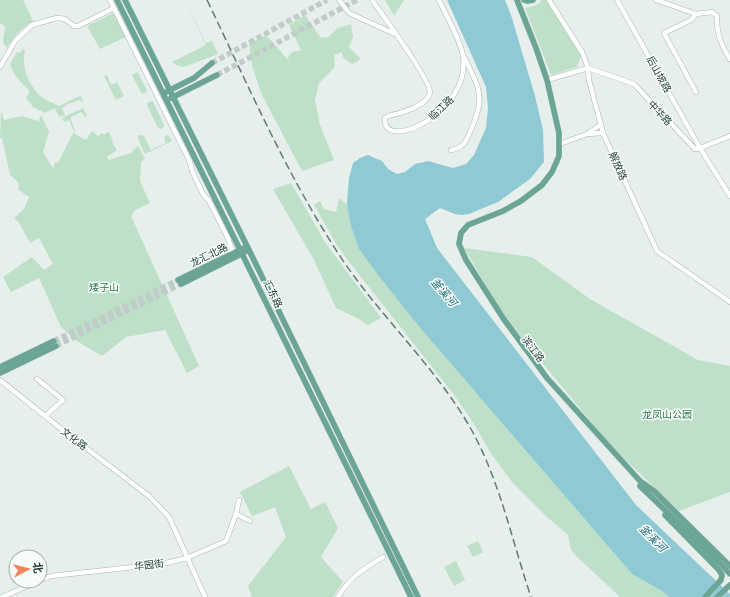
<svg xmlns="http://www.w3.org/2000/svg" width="730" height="597" font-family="'PT Sans Narrow','Noto Sans SC',sans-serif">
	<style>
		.green { fill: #bfe0c8 }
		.water { fill: #8ec9d4 }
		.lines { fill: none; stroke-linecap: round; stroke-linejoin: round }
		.major-tunnel { stroke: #bfccc8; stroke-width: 5.5; stroke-dasharray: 5.5 3; stroke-linecap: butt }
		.minor-casing { stroke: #a8b8b2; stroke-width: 5.5 }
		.major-casing { stroke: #c2cac8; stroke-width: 6 }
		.minor { stroke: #fff; stroke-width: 4.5 }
		.major { stroke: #6aa596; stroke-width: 5.5 }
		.rail { stroke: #5f7d75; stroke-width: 1.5; stroke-dasharray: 8 4; stroke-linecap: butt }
		.major-bridge-casing { stroke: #c2cac8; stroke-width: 6; stroke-linecap: butt }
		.major-bridge { stroke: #6aa596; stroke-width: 5.5 }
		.labels { text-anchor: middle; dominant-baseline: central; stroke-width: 3; stroke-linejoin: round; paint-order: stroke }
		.street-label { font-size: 10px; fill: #24423a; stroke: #f7fbf9 }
		.park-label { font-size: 10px; fill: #2d7a4b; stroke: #f7fbf9 }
		.water-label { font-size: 11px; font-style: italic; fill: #1c6f80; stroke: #f7fbf9 }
	</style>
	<rect width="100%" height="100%" fill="#e6efeb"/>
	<g class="green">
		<path d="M0 0H23L33 21C22 27 13 38 7 48L3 42 5 27 0 23Z"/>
		<path d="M185 0 206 43 212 41 218 54 184 67 176 65 172 62 206 45Z"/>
		<path d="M385 0H404L394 16Z"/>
		<path d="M541 0H546L581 56 577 67 551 75 525 8 534 6 540 3Z"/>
		<path d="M114 13 126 37 100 49 87 26Z"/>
		<path d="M305 15 321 38 328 37 338 28 351 24 353 37 349 47 361 59 352 64 343 57 342 52 334 55 335 67 319 83 315 100 320 125 334 160 302 171 262 95 252 66 249 44 266 35 289 61 288 57 292 52 301 50 289 25Z"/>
		<path d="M23 49 25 51C21 67 29 87 42 97 47 101 54 103 59 106L77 97 81 96 83 101 81 102 80 100 65 105 66 106 62 108 65 115 59 117 55 108 45 113 33 107 26 98 30 91C21 83 14 76 10 64L17 52 20 53Z"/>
		<path d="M138 72 147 91 143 94H142L132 75Z"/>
		<path d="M107 75 111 85 117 82 124 96 116 100 104 76Z"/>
		<path d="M151 101 153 102 164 125V127L160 129 158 128 147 105V103Z"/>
		<path d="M83 108 87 116 85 117 82 112 71 117V120L76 133 74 132 69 120 64 122 62 118Z"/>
		<path d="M1 111 4 120 22 116 39 121 41 115 49 132 43 152 53 168 55 162 58 163 73 133 86 140 92 131 98 136 102 133 104 134 109 132 113 141 112 142 117 150 107 157 109 160 131 153 138 146 145 159 141 162 140 181 150 203 135 210 131 216 199 366 187 373 165 330 126 337 102 356 75 340 61 327 39 278 11 292 3 277 32 257 44 270 53 264 39 238 30 243 18 221 14 218 24 209 29 197 19 190 18 182 10 175 2 138H0Z"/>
		<path d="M141 135 144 136 151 150 166 143 164 137 168 135 172 141 145 154 138 139V136Z"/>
		<path d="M291 183 325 242 381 318 368 325 359 319 336 308 314 260 273 189Z"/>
		<path d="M339 198 347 204 350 223 382 280 416 323 632 574 662 591 669 597H620L574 554 571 549 568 535 547 517 512 482 492 455 474 424 455 396 346 258 335 242 314 205 320 201 324 209 336 212Z"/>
		<path d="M464 248 532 257 590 299 698 360 730 366V492L679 511 611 446 505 318Z"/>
		<path d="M289 466 311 509 325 502 338 528 321 557 343 582 333 597H252L248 586 286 537 275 507 252 516 240 492Z"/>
		<path d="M478 541 483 552 473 557 467 546Z"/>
		<path d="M456 561 465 580 454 586 444 567Z"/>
	</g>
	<path class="water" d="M447 0H505L511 15 535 96 543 130 544 162 530 179 498 202 469 214 462 215 455 214 440 208 425 219 437 248 636 505 730 594V597H669L662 591 632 574 416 323 382 280 359 249 350 223 347 204 349 178 353 163 360 158 368 155 382 161 388 169 397 174 405 172 415 164 428 161 453 168 466 164 474 155 486 128 488 108 486 87Z"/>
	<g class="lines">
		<g class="major-tunnel">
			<path d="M212 63 327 0"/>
			<path d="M217 75 357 0"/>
			<path d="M54 341 178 280"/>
			<path d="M56 346 181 284"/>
		</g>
		<g class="minor-casing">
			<g id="minor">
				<path d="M110 0 190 162 192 171 203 194 209 201 228 238 232 250 229 255"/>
				<path d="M339 0 349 13 395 34"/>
				<path d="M372 0C382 14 432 82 430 93 427 106 399 114 388 116L385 118C382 154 472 112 463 56 461 41 446 15 439 0"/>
				<path d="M549 0 582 52 588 68 589 80 603 133 657 251 730 302"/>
				<path d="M617 0 700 148 730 196"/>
				<path d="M656 0 696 14"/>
				<path d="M0 67 15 41 32 25 57 18 65 19 74 26H78L114 8"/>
				<path d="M547 80 588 68 634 84 695 149 700 148 730 136"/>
				<path d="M696 92 664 33 691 20 696 14 712 12 717 16C716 33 721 46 730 59"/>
				<path d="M600 125 587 134 603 133"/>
				<path d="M560 144 587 134"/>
				<path d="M451 150C463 148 466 142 470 132 486 98 480 89 464 57"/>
				<path d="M37 379 63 400 45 416"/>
				<path d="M0 380 65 432 149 496 169 517 205 597"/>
				<path d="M239 500 236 514 250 521"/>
				<path d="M40 580 51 576 162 564 187 558 226 541 236 514"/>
				<path d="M2 597 39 581"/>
				<path d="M338 597C350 577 363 569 383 557"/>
			</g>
		</g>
		<g class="major-casing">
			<g id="major">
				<path d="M117 0 411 597"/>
				<path d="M125 0 249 250 418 597"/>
				<path d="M517 0 536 48 547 80 559 133V156L552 172 542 185 521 201 503 211 468 225 461 233 459 244 466 260 503 318 547 378 640 481 654 491 730 566"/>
				<path d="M524 0 527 1 533 0"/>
				<path d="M166 92 194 78 212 63"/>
				<path d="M171 98 217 75"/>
				<path d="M178 280 244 248"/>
				<path d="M181 284 245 252"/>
				<path d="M0 367 54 341"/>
				<path d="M0 373 56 346"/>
				<path d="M640 486 719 562"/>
				<path d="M665 515 719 570 722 575 721 580 705 597"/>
				<path d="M717 597 730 585"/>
			</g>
		</g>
		<use href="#minor" class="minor"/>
		<use href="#major" class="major"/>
		<path class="rail" d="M207 0C248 85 285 171 336 250 376 313 434 364 471 429 500 481 512 541 531 597"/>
		<g class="major-bridge-casing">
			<path id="major-bridge" d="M719 562 730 574"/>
		</g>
		<use href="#major-bridge" class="major-bridge"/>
	</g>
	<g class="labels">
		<g class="street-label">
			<text transform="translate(659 74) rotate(61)">后山坡路</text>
			<text transform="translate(441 108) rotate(-43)">临江路</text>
			<text transform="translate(660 113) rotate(47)">中华路</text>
			<text transform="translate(618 166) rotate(66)">解放路</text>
			<text transform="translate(209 255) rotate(-26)">龙汇北路</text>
			<text transform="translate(273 294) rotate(64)">汇东路</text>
			<text transform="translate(533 349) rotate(53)">滨江路</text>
			<text transform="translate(74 439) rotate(37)">文化路</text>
			<text transform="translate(149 565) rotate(-7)">华园街</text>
		</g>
		<g class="park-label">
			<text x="104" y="287">矮子山</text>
			<text x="667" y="414">龙凤山公园</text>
		</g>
		<g class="water-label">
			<text transform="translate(444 292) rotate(50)">釜溪河</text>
			<text transform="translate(653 538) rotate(45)">釜溪河</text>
		</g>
	</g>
	<g transform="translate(28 569) rotate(83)"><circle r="19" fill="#f7fbf9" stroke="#a3b1ad"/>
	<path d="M0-3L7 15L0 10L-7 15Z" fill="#f4845f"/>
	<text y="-6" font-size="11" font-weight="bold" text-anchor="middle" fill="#24423a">北</text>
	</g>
</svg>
